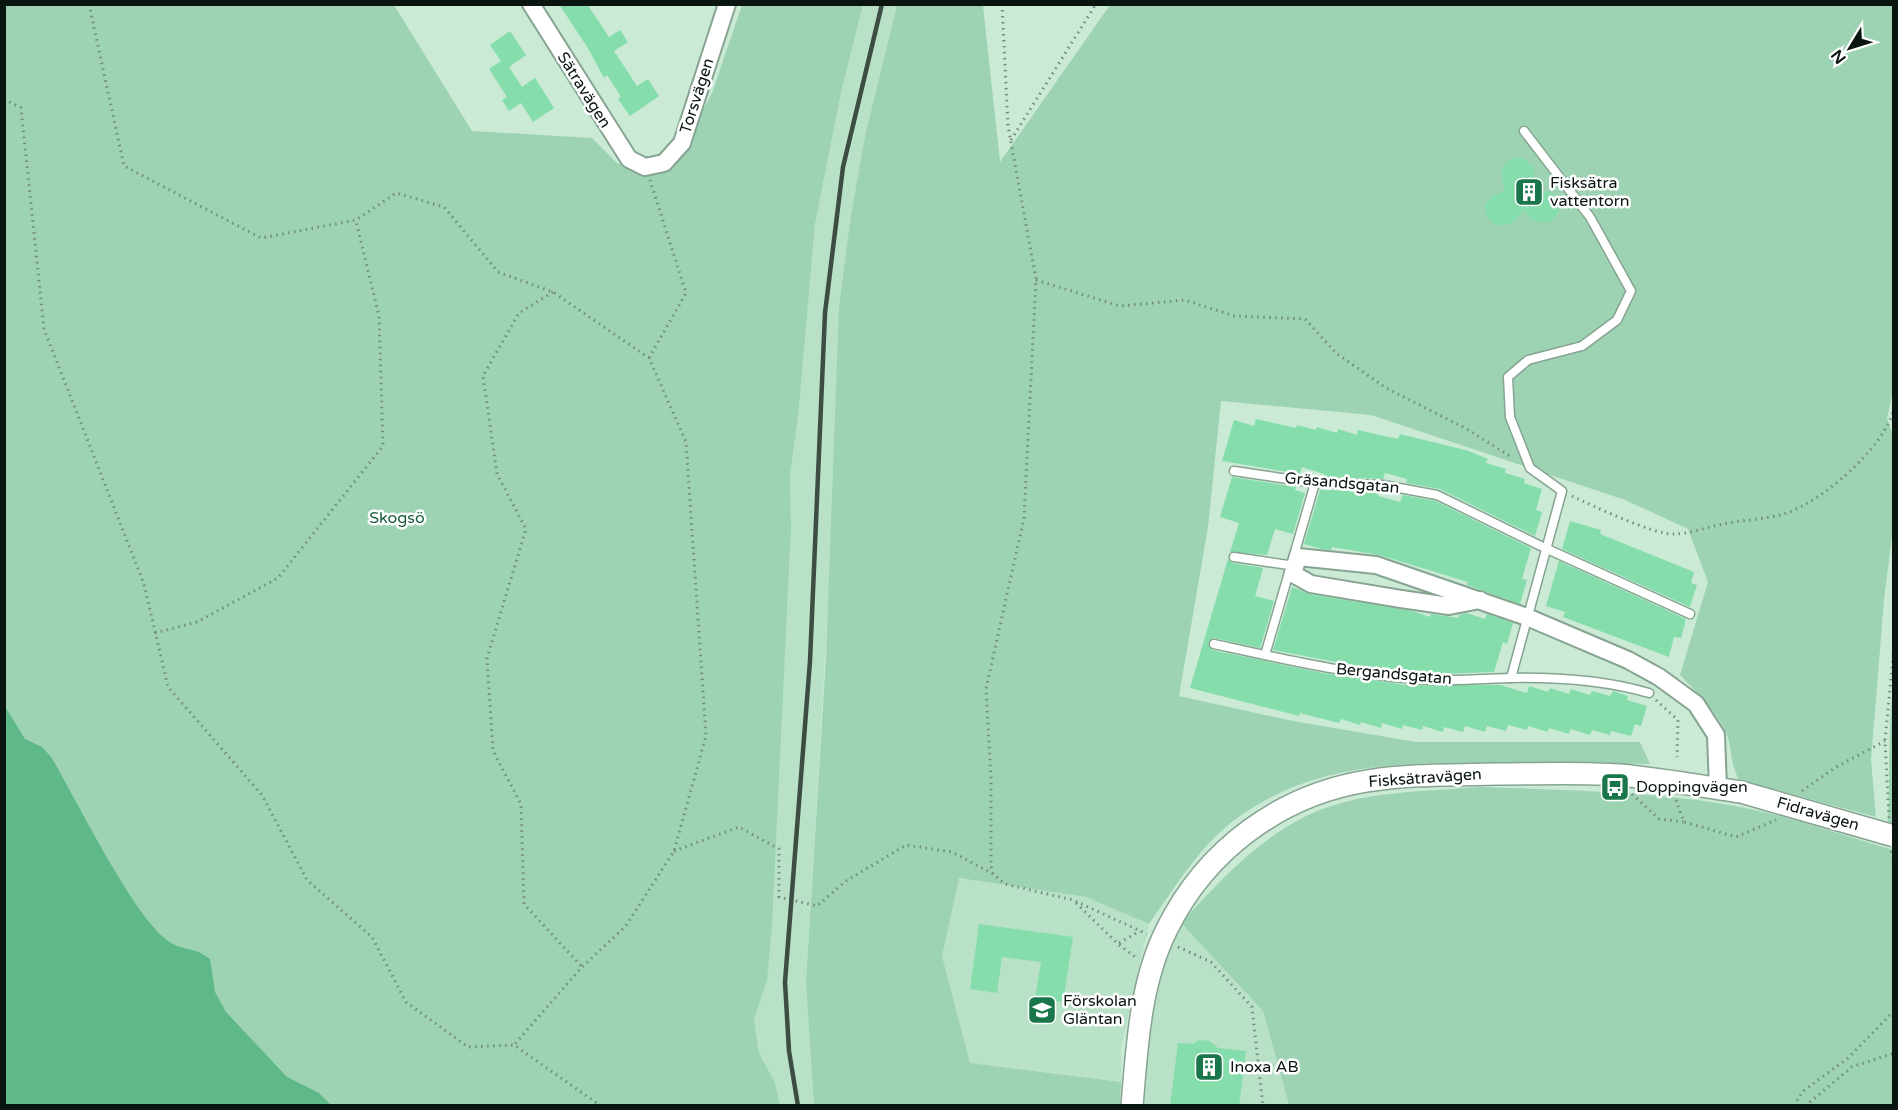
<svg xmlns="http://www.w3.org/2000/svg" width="1898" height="1110" font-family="'Varela Round',sans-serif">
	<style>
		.built { fill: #b9e1c8 }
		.green { fill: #9dd3b2 }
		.water { fill: #5eb887 }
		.building { fill: #84ddaa }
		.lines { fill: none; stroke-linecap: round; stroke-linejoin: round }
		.service-casing { stroke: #86a491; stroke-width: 11 }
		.minor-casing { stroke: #86a491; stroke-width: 20 }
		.tertiary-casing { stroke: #86a491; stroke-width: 24 }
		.path { stroke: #748b7d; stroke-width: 3; stroke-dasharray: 1.5 4.5; stroke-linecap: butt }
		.service { stroke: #fff; stroke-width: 8 }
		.minor { stroke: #fff; stroke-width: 16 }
		.tertiary { stroke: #fff; stroke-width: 21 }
		.rail { stroke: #3c4d43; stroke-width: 4.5 }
		.tertiary-bridge-casing { stroke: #86a491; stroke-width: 24; stroke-linecap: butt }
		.tertiary-bridge { stroke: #fff; stroke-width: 21 }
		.labels { text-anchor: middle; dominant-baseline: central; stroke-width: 5; stroke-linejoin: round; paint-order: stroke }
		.street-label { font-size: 16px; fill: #0a150f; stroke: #fff }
		.poi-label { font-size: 16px; fill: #0a150f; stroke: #fff; text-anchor: start }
		.park-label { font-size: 16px; fill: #185b3b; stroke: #fff }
	</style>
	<rect width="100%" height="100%" fill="#caead6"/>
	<g class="built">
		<path d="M863 5H897L865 136 851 215 806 982 814 1105H780L775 1082 759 1053 754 1019 767 981 772 927 791 529 790 474 798 418 815 224 842 88Z"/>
		<path d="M958 878 1086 897 1149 924 1121 1048V1082L970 1063 942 956Z"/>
		<path d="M1181 923 1263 1011 1289 1105 1142 1106 1156 986Z"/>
	</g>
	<g class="green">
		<path d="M5 5H394L472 131 592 138 617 163 645 175 673 165 712 93 742 5H863L842 88 815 224 798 418 790 474 791 529 772 927 767 981 754 1019 759 1053 775 1082 780 1105 5 1106Z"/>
		<path d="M897 5H983L1000 162 1110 5H1893L1894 387 1887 418 1893 435 1894 520 1884 600 1871 760 1876 817 1739 780C1729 761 1733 750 1727 735 1717 711 1698 694 1680 675L1708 582 1688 529 1625 500 1371 415 1221 401 1208 527 1179 696 1293 721 1416 742H1640L1650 764C1599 764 1549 763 1499 763 1407 763 1319 760 1240 816 1201 843 1176 886 1149 924L1086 897 959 878 942 956 970 1063 1121 1082 1120 1105 814 1106 806 982 826 658 839 308 851 215 865 136Z"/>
		<path d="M1893 685V824L1888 822C1890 776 1888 731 1893 685Z"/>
		<path d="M1478 787C1562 790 1647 791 1730 805 1785 815 1839 834 1893 850V1105H1289L1263 1011 1181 923C1226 874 1274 821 1341 803 1384 791 1433 791 1478 787Z"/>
	</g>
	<path class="water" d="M4 705 25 739 42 747 51 757C75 796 137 926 173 944 187 951 194 947 210 959L215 992 226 1012 287 1077 319 1093 331 1105H5Z"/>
	<g class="building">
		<path d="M559 4H587L609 37 620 30 628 42 614 51 637 86 648 79 659 96 630 116 618 99 621 97 607 75 604 78 589 50Z"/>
		<path d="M510 31 526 55 509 67 522 87 535 78 554 108 533 122 521 103 509 111 502 100 507 97 489 69 501 61 490 45Z"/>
		<path d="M1522 157 1534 168 1532 188 1553 193 1559 203 1558 213 1551 221 1541 223 1531 219 1524 210 1512 223 1497 226 1485 215 1486 203 1494 195 1505 191 1501 174 1504 165 1512 158Z"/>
		<path d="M1256 419 1296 428 1297 425 1316 430 1317 427 1337 433 1338 429 1357 435 1358 430 1398 439 1400 434 1469 451 1488 459 1486 463 1506 469 1505 473 1525 479 1524 483 1542 489 1536 510 1542 512 1535 536 1440 489 1406 483 1407 479 1385 473 1383 479 1323 477 1324 474 1302 467 1300 474 1222 461 1234 420 1254 426Z"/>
		<path d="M1232 477 1296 487 1295 490 1305 493 1293 534 1275 529 1267 555 1230 552 1239 523 1220 517Z"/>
		<path d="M1320 490 1379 491 1378 496 1400 502 1403 495 1435 501 1531 548 1522 579 1527 580 1520 604 1467 585 1468 582 1379 555 1332 547 1331 550 1322 549 1304 544Z"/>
		<path d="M1570 521 1601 530 1600 534 1694 572 1691 583 1697 585 1690 607 1562 549Z"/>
		<path d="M1228 559 1233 563 1263 568 1255 596 1274 601 1260 648 1213 638 1208 643 1212 650 1322 673 1406 685H1500L1527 693 1529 686 1548 692 1550 688 1569 694 1571 689 1590 695 1592 691 1610 696 1613 691 1628 696 1627 700 1647 706 1641 726 1635 724 1631 736 1611 731 1610 735 1592 730 1590 735 1570 729 1569 734 1549 728 1548 732 1528 726 1527 730 1508 725 1506 731 1487 726 1485 732 1465 726 1463 732 1444 727 1443 732 1423 726 1422 730 1403 725 1402 729 1382 723 1381 728 1361 722 1360 725 1341 719 1339 723 1300 713 1299 716 1190 688Z"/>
		<path d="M1559 561 1686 619 1681 638 1674 637 1669 657 1563 617 1565 612 1546 606Z"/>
		<path d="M1292 587 1309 594 1412 611 1430 617 1431 614 1458 618 1459 615 1466 613 1485 619 1487 614 1513 623 1507 644 1503 642 1494 672 1435 674 1352 665 1273 650Z"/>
		<path d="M979 924 1073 937 1063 1002 1035 998 1041 962 1002 957 997 993 970 989Z"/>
		<path d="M1200 1040 1210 1041 1218 1048 1246 1051 1239 1106H1170L1178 1043 1192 1044Z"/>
	</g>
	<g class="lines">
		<g class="service-casing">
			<g id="service">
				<path d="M1234 471 1315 483 1383 485 1437 495 1545 548 1690 614"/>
				<path d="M1234 557 1295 566"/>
				<path d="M1214 644C1287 660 1359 677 1435 680 1459 681 1484 679 1508 678 1554 677 1604 680 1649 693"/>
				<path d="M1265 655 1315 483"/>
				<path d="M1511 678 1562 491 1530 468 1510 417 1508 377 1528 360 1582 346 1617 320 1631 291 1590 217 1524 131"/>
			</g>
		</g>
		<g class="minor-casing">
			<g id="minor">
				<path d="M531 4 629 159 645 167 664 163 682 143 727 4"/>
				<path d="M1480 600 1449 606 1401 599 1311 584 1293 574 1298 557 1376 565 1527 617 1628 660 1659 677 1696 704 1716 735 1718 788"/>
			</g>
		</g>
		<g class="tertiary-casing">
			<path id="tertiary" d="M1132 1106C1137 1047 1140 982 1167 929 1206 850 1280 795 1367 781 1410 774 1454 775 1498 774 1538 774 1580 772 1620 775 1661 779 1701 786 1741 792"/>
		</g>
		<g class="path">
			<path d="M89 4 124 166 261 238 356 220 396 193 444 207 498 272 553 292 649 358 686 442 706 736 674 851 625 927 582 967 514 1045"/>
			<path d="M1002 4 1008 126 1036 279 1024 518 986 689 991 777V866L993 874 1005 884 1073 900 1147 934"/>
			<path d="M4 99 21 108 44 329 144 584 168 687 262 795 307 880 372 937 406 1002 468 1047 514 1045 601 1106"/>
			<path d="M1011 140 1096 4"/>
			<path d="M1036 280 1120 306 1185 300 1234 316 1305 319 1336 353 1386 388 1465 428 1513 458"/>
			<path d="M553 292 519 313 483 376 497 474 526 529 487 658 493 751 521 804 524 904 582 967"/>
			<path d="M649 358 686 293 650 180"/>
			<path d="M1572 496C1591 505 1654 535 1674 534 1689 534 1707 527 1723 524 1746 519 1772 520 1794 510 1829 495 1886 445 1894 408"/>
			<path d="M155 633 197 622 278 578 383 446 379 316 356 221"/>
			<path d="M1656 700 1678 720 1677 757"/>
			<path d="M1802 791 1836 767 1885 741"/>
			<path d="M1632 794 1659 819 1684 822"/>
			<path d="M1676 800 1684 822 1736 837 1776 820"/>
			<path d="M1889 818 1885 741 1894 647"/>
			<path d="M674 851 739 827 779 849V897L817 906 846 881 906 845 952 852 993 874"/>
			<path d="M1891 851 1894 861"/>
			<path d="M1076 903 1118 944 1138 959"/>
			<path d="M1119 943 1140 931"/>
			<path d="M1178 947 1211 962 1252 1007 1263 1106"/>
			<path d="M1794 1106 1802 1092 1848 1058 1894 1011"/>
			<path d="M1805 1106 1852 1067 1894 1053"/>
		</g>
		<use href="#service" class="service"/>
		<use href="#minor" class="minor"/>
		<use href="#tertiary" class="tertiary"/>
		<path class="rail" d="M798 1106 789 1051 785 982 810 661 825 313 843 167 882 4"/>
		<g class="tertiary-bridge-casing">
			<path id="tertiary-bridge" d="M1741 792 1894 836"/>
		</g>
		<use href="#tertiary-bridge" class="tertiary-bridge"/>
	</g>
	<defs>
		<g id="building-square" transform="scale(1.5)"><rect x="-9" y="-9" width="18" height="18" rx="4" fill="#19764b" stroke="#fff"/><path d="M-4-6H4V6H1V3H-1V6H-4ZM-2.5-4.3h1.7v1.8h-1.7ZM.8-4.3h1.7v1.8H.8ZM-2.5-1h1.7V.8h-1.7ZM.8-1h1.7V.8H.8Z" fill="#fff"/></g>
		<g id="bus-square" transform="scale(1.5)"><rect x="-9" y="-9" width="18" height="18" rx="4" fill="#19764b" stroke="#fff"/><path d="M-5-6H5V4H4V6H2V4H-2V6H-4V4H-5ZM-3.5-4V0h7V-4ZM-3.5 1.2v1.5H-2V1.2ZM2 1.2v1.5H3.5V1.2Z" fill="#fff"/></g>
		<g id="school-square" transform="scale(1.5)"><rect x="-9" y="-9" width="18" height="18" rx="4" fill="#19764b" stroke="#fff"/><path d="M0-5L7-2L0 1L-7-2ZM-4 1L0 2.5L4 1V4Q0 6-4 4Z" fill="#fff"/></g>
	</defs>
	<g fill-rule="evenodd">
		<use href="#building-square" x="1529" y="192"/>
		<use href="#bus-square" x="1615" y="787"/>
		<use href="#school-square" x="1042" y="1010"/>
		<use href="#building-square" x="1209" y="1067"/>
	</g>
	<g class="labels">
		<g class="street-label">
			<text transform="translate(584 90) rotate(58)">Sätravägen</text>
			<text transform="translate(697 96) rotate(-72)">Torsvägen</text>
			<text transform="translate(1342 483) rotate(5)">Gräsandsgatan</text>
			<text transform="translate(1394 674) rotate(5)">Bergandsgatan</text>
			<text transform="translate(1425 778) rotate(-4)">Fisksätravägen</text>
			<text transform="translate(1818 814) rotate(16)">Fidravägen</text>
		</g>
		<g class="poi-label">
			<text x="1550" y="183">Fisksätra<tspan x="1550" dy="18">vattentorn</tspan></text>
			<text x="1636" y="787">Doppingvägen</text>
			<text x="1063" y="1001">Förskolan<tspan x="1063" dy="18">Gläntan</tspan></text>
			<text x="1230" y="1067">Inoxa AB</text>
		</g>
		<g class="park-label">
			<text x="397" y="518">Skogsö</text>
		</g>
	</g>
	<rect width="1898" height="1110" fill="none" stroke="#0a150f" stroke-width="12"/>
	<g transform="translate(1850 48) rotate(232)" stroke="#ffffff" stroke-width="4.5" paint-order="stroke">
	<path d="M0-4.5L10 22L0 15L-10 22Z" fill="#0a150f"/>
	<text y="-9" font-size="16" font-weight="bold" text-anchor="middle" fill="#0a150f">N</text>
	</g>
</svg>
